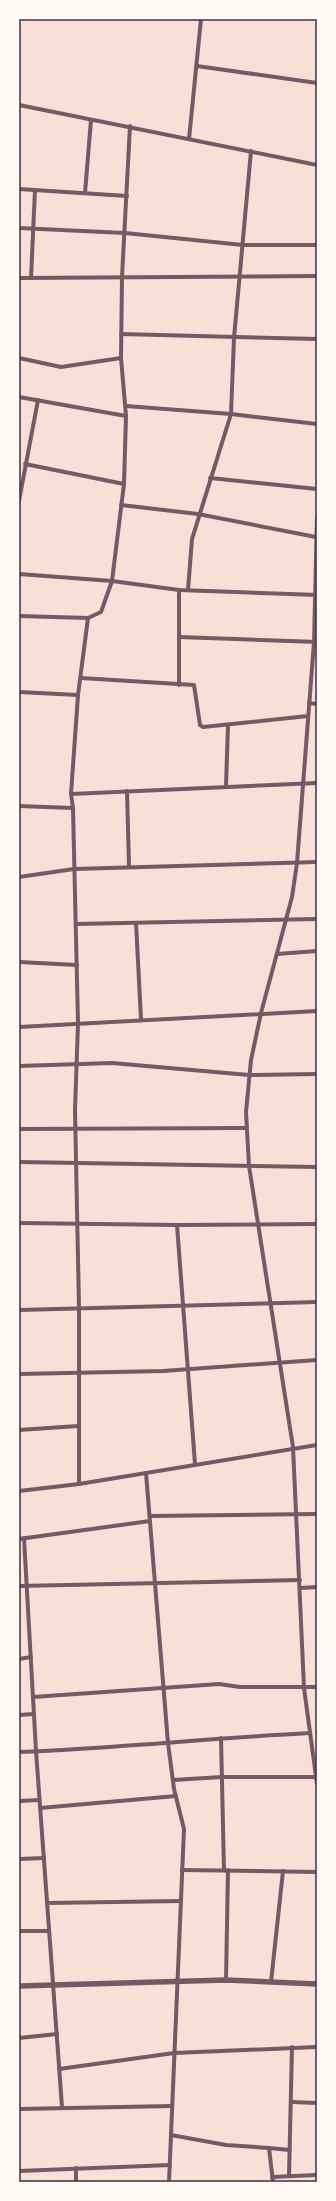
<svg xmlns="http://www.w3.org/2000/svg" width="336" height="2201" font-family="'Times New Roman',serif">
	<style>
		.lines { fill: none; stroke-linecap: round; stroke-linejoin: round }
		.minor { stroke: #755966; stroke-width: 4 }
		.tertiary { stroke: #755966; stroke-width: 5.5 }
		.neatline { fill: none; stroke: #4a2c40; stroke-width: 1.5 }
	</style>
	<rect width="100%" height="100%" fill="#f7e1d7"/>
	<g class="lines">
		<g class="minor">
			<path d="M197 66 317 83"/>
			<path d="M19 105 317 165"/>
			<path d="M189 139 201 19"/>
			<path d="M19 189 127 196"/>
			<path d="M85 193 91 120"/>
			<path d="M19 228 125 233 243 245H317"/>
			<path d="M19 278 317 276"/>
			<path d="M31 278 35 190"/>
			<path d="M121 334 317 339"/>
			<path d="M19 358 61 367 121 358"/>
			<path d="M19 397 126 416"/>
			<path d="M126 406 231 414 317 424"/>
			<path d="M25 464 124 484"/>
			<path d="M210 478 317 489"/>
			<path d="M19 501 38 400"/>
			<path d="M121 505 198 514 316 537"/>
			<path d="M317 517 314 642 297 863 292 897 261 1013 251 1060 246 1112 249 1166 293 1447 304 1688 317 1784"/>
			<path d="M19 574 112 581 179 590 317 595"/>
			<path d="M179 590V685"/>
			<path d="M188 590 192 539 231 414 234 338 251 151"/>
			<path d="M19 616 88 618 101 612 112 581 124 484 126 416 121 358 122 277 130 126"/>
			<path d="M179 637 317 642"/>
			<path d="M81 678 194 685 200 725 203 727 308 716"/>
			<path d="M19 692 78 695"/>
			<path d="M309 703 317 704"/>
			<path d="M226 786 228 725"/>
			<path d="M127 791 129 867"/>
			<path d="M71 794 317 783"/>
			<path d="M19 806 73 808"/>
			<path d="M19 877 74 869 317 862"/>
			<path d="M136 923 141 1019"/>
			<path d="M76 924 317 919"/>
			<path d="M277 954 317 951"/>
			<path d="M19 962 77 965"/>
			<path d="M19 1027 317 1011"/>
			<path d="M19 1066 112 1063 249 1075 317 1074"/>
			<path d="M19 1129 246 1128"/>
			<path d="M19 1162 317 1167"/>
			<path d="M19 1223 177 1225 317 1224"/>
			<path d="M177 1225 195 1464"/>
			<path d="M19 1310 317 1302"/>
			<path d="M19 1374 163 1371 317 1360"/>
			<path d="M19 1430 78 1426"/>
			<path d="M146 1473 168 1743 174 1789 184 1829 169 2182"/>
			<path d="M79 1484V1308L75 1110 78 1023 73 808 71 794 78 695 88 618"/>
			<path d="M19 1491 79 1484 317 1445"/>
			<path d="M150 1516 317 1514"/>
			<path d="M24 1538 36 1751 62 2107"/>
			<path d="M19 1539 150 1521"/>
			<path d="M19 1586 300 1580"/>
			<path d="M301 1588 317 1587"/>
			<path d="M19 1659 31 1657"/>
			<path d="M33 1697 219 1684 240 1687H317"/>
			<path d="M19 1715 34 1714"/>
			<path d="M221 1738 224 1870"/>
			<path d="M19 1752C116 1748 213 1738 310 1733"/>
			<path d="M173 1780 222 1777H317"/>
			<path d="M19 1801 39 1800"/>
			<path d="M40 1808 176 1796"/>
			<path d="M19 1859 44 1858"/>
			<path d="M182 1870 317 1872"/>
			<path d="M47 1903 181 1901"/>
			<path d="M19 1931H48"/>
			<path d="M226 1980 228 1870"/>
			<path d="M271 1982 283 1871"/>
			<path d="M19 2038 57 2034"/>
			<path d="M59 2069 174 2053 317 2047"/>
			<path d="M292 2102 317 2103"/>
			<path d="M19 2109 172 2106"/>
			<path d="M171 2135 226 2145 269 2148 273 2182"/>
			<path d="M269 2148 290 2150"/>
			<path d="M76 2168V2182"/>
			<path d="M19 2171 170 2165"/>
			<path d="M289 2176 292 2047"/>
			<path d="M272 2177 317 2175"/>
		</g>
		<path class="tertiary" d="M19 1986 226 1980 317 1984"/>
	</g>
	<rect width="336" height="2201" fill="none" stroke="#fffaf5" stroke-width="40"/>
	<rect x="20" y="20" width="296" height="2161" class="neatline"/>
</svg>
